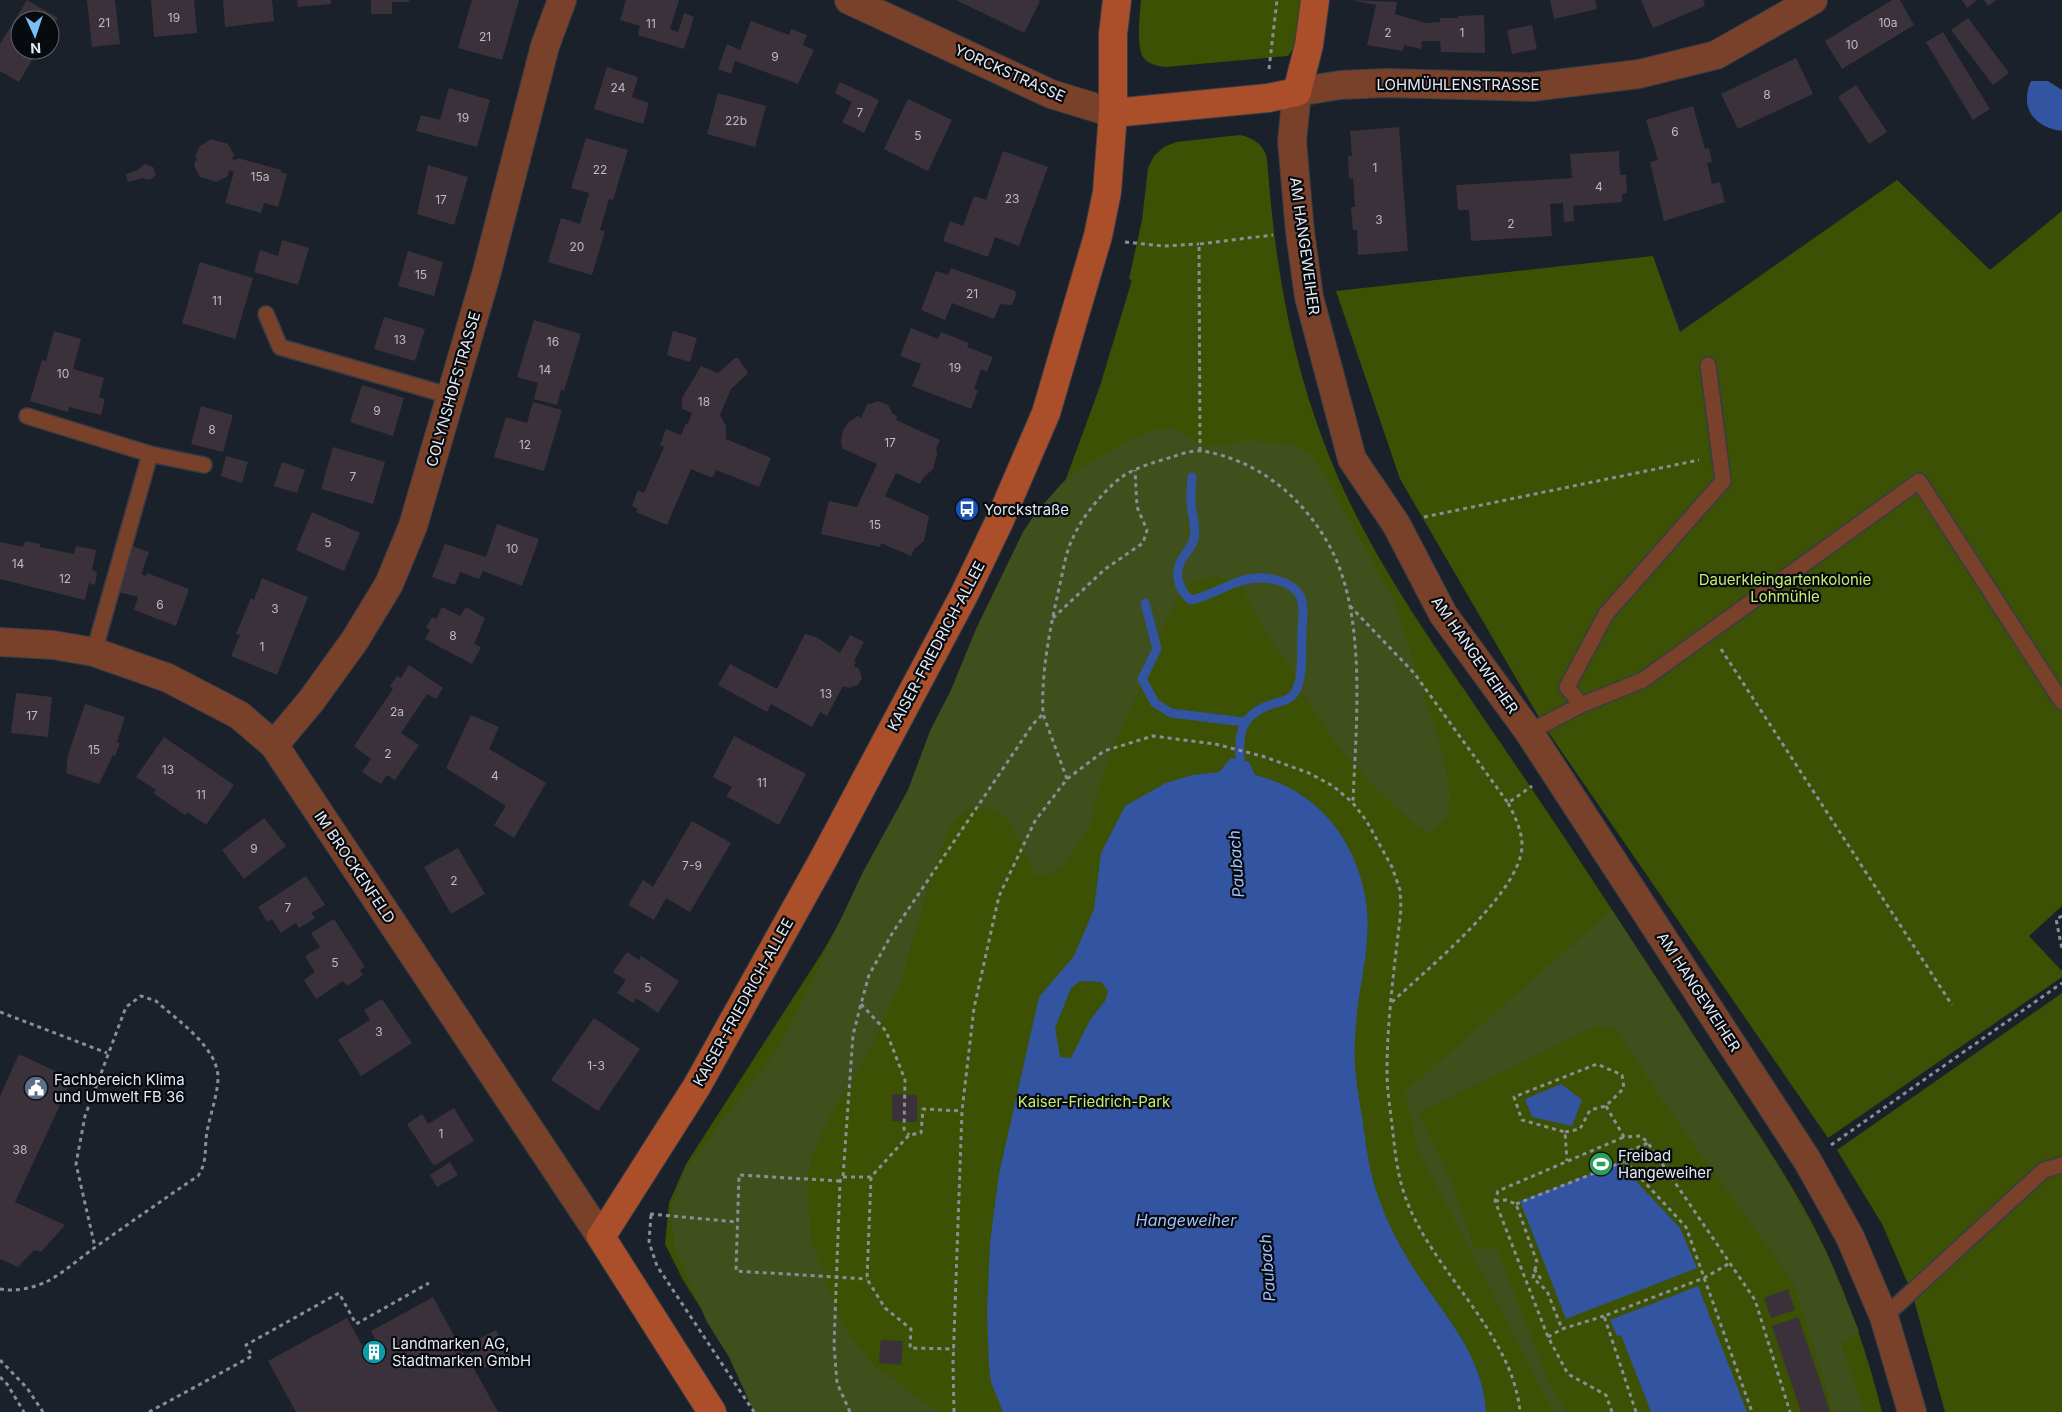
<svg xmlns="http://www.w3.org/2000/svg" width="2062" height="1412" font-family="Inter,sans-serif">
	<style>
		.green { fill: #3c5103 }
		.forest { fill: #40501d }
		.water { fill: #3354a0; fill-rule: evenodd }
		.lines { fill: none; stroke-linecap: round; stroke-linejoin: round }
		.stream { stroke: #3354a0; stroke-width: 9 }
		.building { fill: #3b313b }
		.lane-casing { stroke: #363d47; stroke-width: 18 }
		.street-casing { stroke: #363d47; stroke-width: 30 }
		.secondary-casing { stroke: #363d47; stroke-width: 30 }
		.path { stroke: #898f98; stroke-width: 3; stroke-dasharray: 4 4; stroke-linecap: butt }
		.lane { stroke: #79402a; stroke-width: 15 }
		.street { stroke: #79402a; stroke-width: 28 }
		.secondary { stroke: #aa4f2a; stroke-width: 28 }
		.labels { text-anchor: middle; dominant-baseline: central; stroke-width: 4.5; stroke-linejoin: round; paint-order: stroke }
		.number-label { font-size: 12px; fill: #babcc4 }
		.street-label { font-size: 15px; fill: #e5eaf2; stroke: #070a0f }
		.poi-label { font-size: 15px; fill: #e5eaf2; stroke: #070a0f; text-anchor: start }
		.park-label { font-size: 15px; fill: #c4ee70; stroke: #070a0f }
		.water-label { font-size: 16px; font-style: italic; fill: #a1bfff; stroke: #070a0f }
	</style>
	<rect width="100%" height="100%" fill="#1a212b"/>
	<g class="green">
		<path d="M1141 0H1301L1294 47 1288 56 1165 67C1157 66 1148 64 1143 57 1136 46 1140 13 1141 0Z"/>
		<path d="M1240 135C1254 138 1263 144 1267 158 1274 256 1289 351 1324 443 1365 552 1435 646 1500 742 1571 846 1639 951 1708 1057 1749 1120 1794 1183 1826 1251 1850 1303 1868 1356 1882 1412H766L683 1280 665 1244 669 1203 686 1164 822 953 874 862 1063 487 1100 386 1132 280 1129 279 1142 220 1148 168 1154 156 1164 147 1176 142Z"/>
		<path d="M1897 180 1990 270 2062 211V906L2029 936 2062 971V977L1828 1138 1544 726 1400 479 1336 291 1653 256 1680 332Z"/>
		<path d="M2062 993V1412H1945L1912 1293 1882 1224 1837 1150Z"/>
	</g>
	<g class="forest">
		<path d="M1170 427 1206 446 1227 445 1248 440 1294 445 1311 455 1322 471 1393 598 1443 753 1450 796 1448 815 1431 833 1413 823 1374 786 1339 748 1303 693 1292 669 1268 637 1238 581 1216 576 1193 582 1178 596 1158 638 1146 676 1111 751 1097 793 1091 826 1063 867 1051 874 1036 875 1009 820 992 809 968 808 951 825 934 868 900 984 865 1060 829 1117 812 1155 807 1181 811 1241 840 1319 849 1335 878 1370 896 1380 915 1397 941 1412H754L729 1357 707 1322 675 1249 670 1213 684 1170 774 1054 795 1016 863 872 908 790 930 731 951 690 976 629 1023 532 1035 514 1063 482 1079 469 1131 439 1151 431Z"/>
		<path d="M1612 910 1785 1177 1825 1250 1859 1331 1841 1345 1865 1412H1833L1793 1282 1664 1103 1615 1028 1595 1026 1419 1113 1452 1183 1474 1248 1497 1249 1547 1377 1566 1412H1553L1419 1151 1405 1092Z"/>
	</g>
	<g class="water">
		<path d="M2031 81H2048L2062 90V131C2034 128 2019 107 2031 81Z"/>
		<path d="M1231 758 1249 762 1255 775C1299 786 1334 814 1353 857 1383 926 1358 969 1355 1038 1353 1065 1358 1091 1362 1117 1365 1137 1367 1157 1372 1177 1381 1210 1396 1241 1414 1269 1444 1315 1483 1355 1486 1412H1003L991 1382 989 1366 987 1312 990 1243 999 1174 1039 997 1074 956 1094 909 1101 853 1125 806 1166 783 1192 775 1219 772ZM1080 981 1101 982 1108 991 1105 1001 1090 1020 1071 1058 1060 1057 1055 1028 1071 988Z"/>
		<path d="M1561 1084 1582 1100 1572 1126 1532 1117 1525 1099Z"/>
		<path d="M1619 1163 1680 1228 1697 1268 1566 1319 1520 1201Z"/>
		<path d="M1698 1286 1747 1412H1651L1621 1335 1617 1336 1610 1320Z"/>
	</g>
	<g class="lines">
		<g class="stream">
			<path d="M1192 477C1192 485 1190 493 1191 501 1191 513 1197 526 1194 539 1191 549 1184 554 1180 563 1174 576 1180 592 1191 600 1211 596 1225 585 1244 580 1262 575 1293 579 1301 598 1305 608 1302 622 1302 632 1301 650 1304 677 1295 692 1291 699 1283 701 1276 703 1237 714 1238 736 1241 771"/>
			<path d="M1145 603 1157 649 1142 679 1155 703 1171 713 1244 722"/>
		</g>
	</g>
	<g class="building">
		<path d="M27 0 58 18 50 30V20H20V50H38L19 82 0 71V44Z"/>
		<path d="M87 0H115L120 44 92 47Z"/>
		<path d="M151 0H194L197 33 154 37Z"/>
		<path d="M223 0H272L274 21 225 27Z"/>
		<path d="M297 0H331V4L298 7Z"/>
		<path d="M371 0H409V2H392V14H371Z"/>
		<path d="M472 0H519L502 60 458 48Z"/>
		<path d="M626 0H679L670 29 678 32 684 13 694 17 684 49 638 35 640 26 620 20Z"/>
		<path d="M956 0H1037L1040 1 1024 33Z"/>
		<path d="M1351 0 1397 2 1395 14 1425 23 1440 22V18H1458V16L1484 15 1485 53 1441 52 1440 41H1422L1421 49 1404 45 1403 51 1367 45 1376 5Z"/>
		<path d="M1550 0H1595L1597 9 1554 19Z"/>
		<path d="M1641 0H1703L1705 6 1653 28Z"/>
		<path d="M1892 0H1900L1914 25 1842 69 1825 41Z"/>
		<path d="M1962 0H1977L1967 8Z"/>
		<path d="M1984 0H1996L1988 6Z"/>
		<path d="M1968 18 2009 73 1993 85 1951 30Z"/>
		<path d="M751 21 789 35 791 29 807 35 803 45 814 50 798 84 735 61 731 74 718 69 727 44 740 50Z"/>
		<path d="M1532 25 1537 49 1512 54 1507 30Z"/>
		<path d="M1943 32 1990 109 1973 120 1926 42Z"/>
		<path d="M1796 58 1813 94 1738 129 1721 94Z"/>
		<path d="M607 67 638 77 632 97 649 103 643 124 594 109Z"/>
		<path d="M840 82 879 100 864 133 842 122 852 102 835 93Z"/>
		<path d="M1856 85 1887 132 1869 144 1838 97Z"/>
		<path d="M449 88 490 100 477 147 416 131 421 115 440 120Z"/>
		<path d="M718 93 766 106 755 147 707 134Z"/>
		<path d="M908 99 952 120 928 171 884 149Z"/>
		<path d="M1693 106 1705 149 1709 148 1712 162 1707 163 1712 184 1720 182 1725 202 1664 221 1650 162 1658 160 1646 120Z"/>
		<path d="M1399 127 1408 251 1358 255 1357 230H1353L1351 207H1355L1353 178 1349 179 1348 156H1352L1350 131Z"/>
		<path d="M586 138 628 150 613 200 609 199 600 230 605 231 592 275 548 262 561 218 580 224 589 193 571 188Z"/>
		<path d="M211 139 228 144 234 155 232 159 237 160 238 158 281 170V172L287 174 278 207 264 203 261 213 225 203 234 172 229 170 228 176 217 182 200 177 194 165 197 158 195 157 200 146Z"/>
		<path d="M1003 151 1048 167 1019 246 995 237 988 257 943 241 950 221 963 226 974 196 986 200Z"/>
		<path d="M1619 151 1620 175H1626L1627 193 1622 194V202L1573 206 1574 221 1564 222 1563 203 1550 204 1552 236 1471 241 1469 210H1458L1456 185 1572 178 1570 154Z"/>
		<path d="M145 164 153 167 156 175 150 180 142 178 128 182 126 174 138 170Z"/>
		<path d="M428 165 468 177 454 225 417 214Z"/>
		<path d="M282 240 309 248 298 285 254 272 260 250 278 256Z"/>
		<path d="M408 251 443 262 434 296 398 286Z"/>
		<path d="M200 262 253 278 235 339 182 323Z"/>
		<path d="M951 268 1015 291 1016 295 1012 305 1000 304 994 319 952 303 945 320 921 310 936 271 948 275Z"/>
		<path d="M384 317 425 329 415 361 374 349Z"/>
		<path d="M534 320 581 334 564 391 561 389 557 405 534 399 538 383 517 377Z"/>
		<path d="M911 328 938 339 941 332 969 343 967 347 993 357 987 372 981 369 974 389 978 390 971 409 912 386 921 364 900 356Z"/>
		<path d="M54 331 81 339 73 369 104 378 99 397 105 399 101 415 69 407 68 412 30 401 42 360 46 361Z"/>
		<path d="M673 331 697 338 690 362 667 355Z"/>
		<path d="M735 358H738L748 373 731 389 720 415 726 426V439L771 458 759 487 716 470 714 476 710 477 691 469 667 525 636 512 638 509 632 506 638 490 644 493 664 447 660 445 666 429 681 435 686 423 688 424 692 413 682 409V398L701 366 718 373Z"/>
		<path d="M362 385 404 398 393 436 350 422Z"/>
		<path d="M878 401 888 405 893 414 897 416 896 420 940 440 936 448 937 454 933 469 923 478 920 484 896 473 885 496 929 516 924 541 914 549 911 556 881 543 880 547 821 534 829 501 857 507 877 464 843 449 841 443 843 430 849 422 858 416 861 418 868 403 871 404Z"/>
		<path d="M533 402 562 410 544 471 494 457 506 417 527 423Z"/>
		<path d="M201 406 233 415 223 452 191 444Z"/>
		<path d="M333 447 385 462 373 504 321 489Z"/>
		<path d="M226 456 248 462 242 483 221 476Z"/>
		<path d="M282 462 305 470 297 493 274 486Z"/>
		<path d="M312 512 360 533 344 571 296 550Z"/>
		<path d="M497 524 539 539 522 586 483 571 479 579 460 572 455 585 432 577 445 544 486 557Z"/>
		<path d="M25 541 40 544V547L74 554 76 546 96 550 92 570 97 572 95 585 89 583 85 600 0 579V542L23 547Z"/>
		<path d="M132 546 149 552 141 574 146 576 147 573 189 589 176 626 134 610 138 597 118 592Z"/>
		<path d="M262 578 308 597 277 675 231 656 240 635 236 634 251 598 254 600Z"/>
		<path d="M442 607 460 616 466 607 485 618 474 644 481 647 472 664 425 639 430 630 426 628 432 617 436 619Z"/>
		<path d="M805 634 818 638 840 653 850 635 864 642 854 661 856 662 854 666 859 669 862 678 858 685 849 688 843 686 827 716 820 712 812 727 771 704 767 712 718 685 730 664 777 689Z"/>
		<path d="M409 665 443 688 436 699 427 694 401 733 419 745 395 780 387 775 381 784 362 772 371 759 354 746 393 689 390 686 397 676 401 678Z"/>
		<path d="M16 693 52 697 48 737 11 733Z"/>
		<path d="M85 704 125 717 117 742 120 743 115 756 113 755 99 784 66 773 68 755Z"/>
		<path d="M471 715 499 727 489 749 546 783 514 838 494 825 506 806 446 768Z"/>
		<path d="M734 736 806 774 779 825 726 796 732 787 713 777Z"/>
		<path d="M164 737 234 785 206 825 187 812 185 815 153 793 156 790 136 777Z"/>
		<path d="M264 818 286 846 244 879 222 850Z"/>
		<path d="M692 821 731 843 690 912 666 898 654 920 628 905 643 880 653 887Z"/>
		<path d="M458 848 485 894 451 914 424 867Z"/>
		<path d="M306 876 325 905 311 913 315 918 299 928 296 923 281 933 272 919 267 922 258 907Z"/>
		<path d="M334 919 365 967 360 970 363 975 347 986 343 981 316 999 304 980 315 972 305 956 320 947 311 933Z"/>
		<path d="M627 952 639 960 641 956 679 981 658 1013 636 998 633 1003 617 993 626 980 613 972Z"/>
		<path d="M382 999 412 1043 361 1076 338 1040 370 1020 364 1010Z"/>
		<path d="M594 1018 640 1049 598 1111 551 1080Z"/>
		<path d="M21 1055 72 1079 15 1202 65 1225 41 1252 34 1250 18 1267 0 1259V1096L18 1056Z"/>
		<path d="M892 1094 917 1095V1122L892 1121Z"/>
		<path d="M454 1108 474 1141 434 1166 407 1124 422 1114 428 1124Z"/>
		<path d="M450 1162 458 1175 437 1187 430 1175Z"/>
		<path d="M1788 1289 1795 1310 1771 1318 1764 1298Z"/>
		<path d="M433 1297 465 1356 477 1349 473 1342 496 1330 510 1355 485 1368 482 1362 473 1367 498 1412H296L268 1361 347 1318 362 1345 375 1338 371 1331Z"/>
		<path d="M1798 1317 1821 1384 1830 1412H1801L1772 1326Z"/>
		<path d="M881 1340 903 1341 901 1365 879 1363Z"/>
	</g>
	<g class="lines">
		<g class="lane-casing">
			<g id="lane">
				<path d="M266 314 280 347 451 396"/>
				<path d="M1708 365 1723 481 1606 614 1567 687 1581 705 1643 680 1919 481 2062 702"/>
				<path d="M27 416 150 454 204 465"/>
				<path d="M94 652 150 454"/>
				<path d="M1529 732 1581 705"/>
				<path d="M1884 1317 2044 1170 2062 1165"/>
			</g>
		</g>
		<g class="street-casing">
			<g id="street">
				<path d="M849 0 1051 94 1113 113"/>
				<path d="M1813 0 1716 55 1639 74 1531 87 1386 83 1340 85 1297 92 1292 141 1300 232 1309 297 1352 459 1396 524 1443 614 1529 732 1807 1160 1850 1237 1884 1317 1912 1412"/>
				<path d="M0 642 53 645 94 652 168 678 239 715 274 745 601 1237"/>
				<path d="M274 745 311 701 355 640 389 584 413 526 486 275 545 46 562 0"/>
			</g>
		</g>
		<g class="secondary-casing">
			<g id="secondary">
				<path d="M1113 113 1268 98 1297 92 1309 45 1315 0"/>
				<path d="M712 1412 601 1237 697 1086 824 858 964 595 999 522 1046 413 1098 236 1107 192 1113 113V34L1117 0"/>
			</g>
		</g>
		<g class="path">
			<path d="M1269 69 1277 0"/>
			<path d="M1125 242 1163 246 1199 244"/>
			<path d="M1200 451 1199 244 1273 235"/>
			<path d="M1424 517 1699 460"/>
			<path d="M1350 606 1414 673 1508 803 1532 786"/>
			<path d="M1053 618 1105 569 1143 543 1147 530 1137 507 1135 470"/>
			<path d="M1721 649 1952 1005"/>
			<path d="M1067 779 1043 714C1041 671 1050 630 1059 588 1063 573 1065 554 1072 540 1081 518 1101 494 1119 479 1133 468 1155 462 1172 457 1181 454 1192 450 1202 451 1261 460 1310 503 1335 557 1366 626 1356 727 1353 801"/>
			<path d="M2062 916 2056 919 2062 949"/>
			<path d="M1392 1002C1426 970 1521 893 1522 846 1522 830 1515 817 1508 803"/>
			<path d="M861 1004 886 1031 905 1080 904 1129 909 1135"/>
			<path d="M0 1012 107 1053"/>
			<path d="M1606 1106 1624 1137 1641 1136 1648 1143 1755 1300 1790 1412"/>
			<path d="M1565 1132 1580 1129 1590 1110 1606 1106 1624 1088 1622 1075 1597 1064 1514 1097 1522 1120 1565 1132 1567 1161"/>
			<path d="M1831 1145 2062 983"/>
			<path d="M1625 1161 1686 1227 1752 1412"/>
			<path d="M843 1177H871L909 1135 921 1133 923 1109 962 1111"/>
			<path d="M871 1177 867 1279 885 1308 911 1329 910 1348 954 1349"/>
			<path d="M840 1181 739 1175 736 1271 867 1279"/>
			<path d="M1495 1201 1506 1200 1516 1204 1537 1262 1533 1278 1547 1291 1562 1329 1604 1316"/>
			<path d="M1516 1204 1625 1161 1629 1151 1648 1143"/>
			<path d="M650 1214 737 1222"/>
			<path d="M651 1215 649 1242 657 1266 754 1412"/>
			<path d="M1534 1269 1541 1279"/>
			<path d="M0 1289C15 1292 34 1288 48 1281 66 1271 81 1257 97 1246 131 1222 164 1199 198 1176 208 1161 204 1148 207 1132 210 1115 217 1097 218 1079 219 1048 177 1020 156 1001L141 996 126 1007 85 1116 76 1164 95 1247"/>
			<path d="M1548 1337 1562 1329"/>
			<path d="M0 1360 27 1388 43 1412"/>
			<path d="M0 1377 7 1384 24 1412"/>
			<path d="M149 1412 252 1356 246 1345 339 1293 356 1324 429 1283"/>
			<path d="M850 1412 837 1383 834 1345 840 1181 843 1177 853 1035 861 1004 869 975 893 932 1033 724 1043 714"/>
			<path d="M954 1412 953 1364 962 1111 974 1008 999 896 1035 821 1067 779 1104 751 1153 736 1215 744 1262 756 1309 773 1333 786 1352 802 1366 820 1392 867 1400 890 1401 909C1395 963 1387 1018 1387 1072 1387 1089 1390 1108 1392 1125 1395 1150 1397 1175 1406 1199 1433 1272 1513 1334 1520 1412"/>
			<path d="M1612 1412 1606 1395 1568 1374 1548 1337 1495 1201 1498 1191 1624 1137"/>
			<path d="M1636 1412 1604 1316 1704 1278 1730 1263"/>
		</g>
		<use href="#lane" class="lane"/>
		<use href="#street" class="street"/>
		<use href="#secondary" class="secondary"/>
	</g>
	<defs>
		<g id="bus-disc" transform="scale(1.25)"><circle r="9.5" fill="#1a4fb4" stroke="#070a0f"/><path d="M-5-6H5V4H4V6H2V4H-2V6H-4V4H-5ZM-3.5-4V0h7V-4ZM-3.5 1.2v1.5H-2V1.2ZM2 1.2v1.5H3.5V1.2Z" fill="#fff"/></g>
		<g id="civic-disc" transform="scale(1.25)"><circle r="9.5" fill="#5c6f8a" stroke="#070a0f"/><path d="M-.6-6.5H3V-4.5H.6V-3L4-1V1h2V6H-6V1h2V-1L-.6-3ZM-1.2 2.5V6h2.4V2.5Z" fill="#fff"/></g>
		<g id="stadium-disc" transform="scale(1.25)"><circle r="9.5" fill="#2e9e5b" stroke="#070a0f"/><path d="M0-5a6.5 5 0 1 0 0 10a6.5 5 0 1 0 0-10ZM-3.5-1.8h7v3.6h-7Z" fill="#fff"/></g>
		<g id="building-disc" transform="scale(1.25)"><circle r="9.5" fill="#0f9aa8" stroke="#070a0f"/><path d="M-4-6H4V6H1V3H-1V6H-4ZM-2.5-4.3h1.7v1.8h-1.7ZM.8-4.3h1.7v1.8H.8ZM-2.5-1h1.7V.8h-1.7ZM.8-1h1.7V.8H.8Z" fill="#fff"/></g>
	</defs>
	<g fill-rule="evenodd">
		<use href="#bus-disc" x="967" y="509"/>
		<use href="#civic-disc" x="36" y="1088"/>
		<use href="#stadium-disc" x="1601" y="1164"/>
		<use href="#building-disc" x="374" y="1352"/>
	</g>
	<g class="labels">
		<g class="number-label">
			<text x="174" y="17">19</text>
			<text x="104" y="22">21</text>
			<text x="1888" y="22">10a</text>
			<text x="651" y="23">11</text>
			<text x="1388" y="32">2</text>
			<text x="1462" y="32">1</text>
			<text x="485" y="36">21</text>
			<text x="1852" y="44">10</text>
			<text x="775" y="56">9</text>
			<text x="618" y="87">24</text>
			<text x="1767" y="94">8</text>
			<text x="860" y="112">7</text>
			<text x="463" y="117">19</text>
			<text x="736" y="120">22b</text>
			<text x="1675" y="131">6</text>
			<text x="918" y="135">5</text>
			<text x="1375" y="167">1</text>
			<text x="600" y="169">22</text>
			<text x="260" y="176">15a</text>
			<text x="1599" y="186">4</text>
			<text x="1012" y="198">23</text>
			<text x="441" y="199">17</text>
			<text x="1379" y="219">3</text>
			<text x="1511" y="223">2</text>
			<text x="577" y="246">20</text>
			<text x="421" y="274">15</text>
			<text x="972" y="293">21</text>
			<text x="217" y="300">11</text>
			<text x="400" y="339">13</text>
			<text x="553" y="341">16</text>
			<text x="955" y="367">19</text>
			<text x="545" y="369">14</text>
			<text x="63" y="373">10</text>
			<text x="704" y="401">18</text>
			<text x="377" y="410">9</text>
			<text x="212" y="429">8</text>
			<text x="890" y="442">17</text>
			<text x="525" y="444">12</text>
			<text x="353" y="476">7</text>
			<text x="875" y="524">15</text>
			<text x="328" y="542">5</text>
			<text x="512" y="548">10</text>
			<text x="18" y="563">14</text>
			<text x="65" y="578">12</text>
			<text x="160" y="604">6</text>
			<text x="275" y="608">3</text>
			<text x="453" y="635">8</text>
			<text x="262" y="646">1</text>
			<text x="826" y="693">13</text>
			<text x="397" y="711">2a</text>
			<text x="32" y="715">17</text>
			<text x="94" y="749">15</text>
			<text x="388" y="753">2</text>
			<text x="168" y="769">13</text>
			<text x="495" y="775">4</text>
			<text x="762" y="782">11</text>
			<text x="201" y="794">11</text>
			<text x="254" y="848">9</text>
			<text x="692" y="865">7-9</text>
			<text x="454" y="880">2</text>
			<text x="288" y="907">7</text>
			<text x="335" y="962">5</text>
			<text x="648" y="987">5</text>
			<text x="379" y="1031">3</text>
			<text x="596" y="1065">1-3</text>
			<text x="441" y="1133">1</text>
			<text x="20" y="1149">38</text>
		</g>
		<g class="street-label">
			<text transform="translate(1010 73) rotate(24)">YORCKSTRASSE</text>
			<text x="1458" y="84">LOHMÜHLENSTRASSE</text>
			<text transform="translate(1305 246) rotate(82)">AM HANGEWEIHER</text>
			<text transform="translate(453 389) rotate(-74)">COLYNSHOFSTRASSE</text>
			<text transform="translate(936 646) rotate(-62)">KAISER-FRIEDRICH-ALLEE</text>
			<text transform="translate(1475 655) rotate(55)">AM HANGEWEIHER</text>
			<text transform="translate(355 867) rotate(56)">IM BROCKENFELD</text>
			<text transform="translate(1699 992) rotate(57)">AM HANGEWEIHER</text>
			<text transform="translate(743 1002) rotate(-61)">KAISER-FRIEDRICH-ALLEE</text>
		</g>
		<g class="poi-label">
			<text x="984" y="509">Yorckstraße</text>
			<text x="54" y="1079">Fachbereich Klima<tspan x="54" dy="17">und Umwelt FB 36</tspan></text>
			<text x="1618" y="1155">Freibad<tspan x="1618" dy="17">Hangeweiher</tspan></text>
			<text x="392" y="1343">Landmarken AG,<tspan x="392" dy="17">Stadtmarken GmbH</tspan></text>
		</g>
		<g class="park-label">
			<text x="1785" y="579">Dauerkleingartenkolonie<tspan x="1785" dy="17">Lohmühle</tspan></text>
			<text x="1094" y="1101">Kaiser-Friedrich-Park</text>
		</g>
		<g class="water-label">
			<text transform="translate(1236 864) rotate(-94)">Paubach</text>
			<text x="1186" y="1220">Hangeweiher</text>
			<text transform="translate(1267 1268) rotate(-94)">Paubach</text>
		</g>
	</g>
	<g transform="translate(35 35) rotate(177)"><circle r="24" fill="#070a0f" stroke="#60646a"/>
	<path d="M0-4L9 19L0 12L-9 19Z" fill="#7abff8"/>
	<text y="-8" font-size="14" font-weight="bold" text-anchor="middle" fill="#e5eaf2">N</text>
	</g>
</svg>
